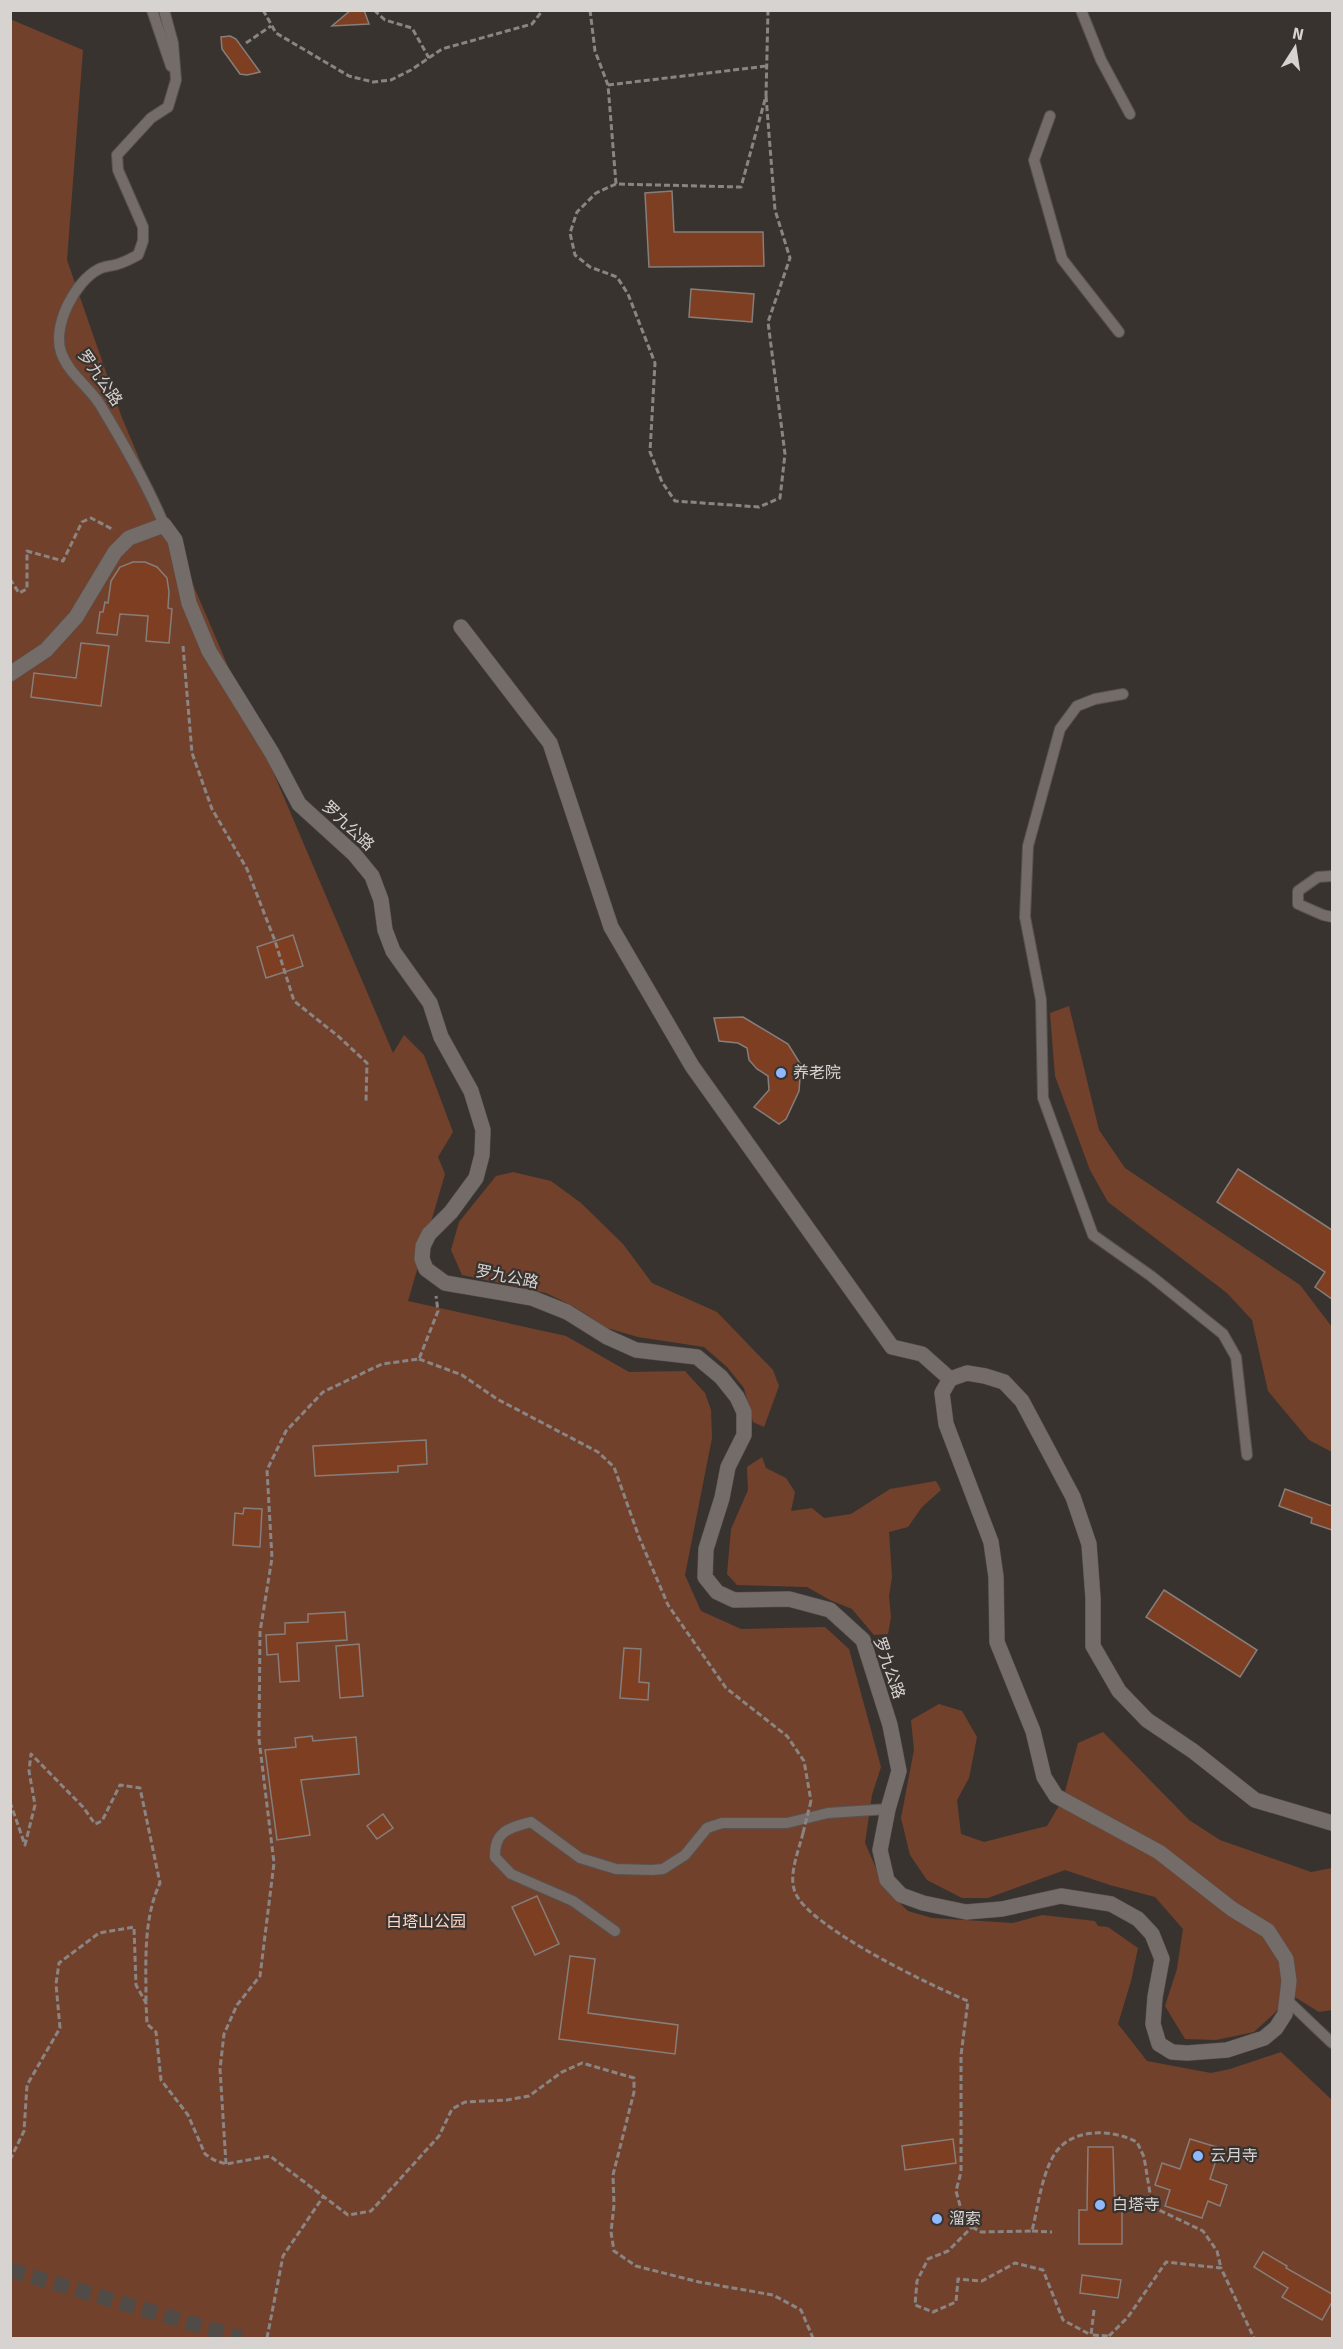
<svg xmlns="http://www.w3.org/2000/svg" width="1343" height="2349" font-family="Signika,'Noto Sans SC',sans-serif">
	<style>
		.green { fill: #72412c }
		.building { fill: #7e3e21; stroke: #857e7b; stroke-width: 1.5 }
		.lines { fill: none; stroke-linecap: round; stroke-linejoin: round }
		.primary-tunnel { stroke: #514b48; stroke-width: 15; stroke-dasharray: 15 8; stroke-linecap: butt }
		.lane-casing { stroke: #575250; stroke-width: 12 }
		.street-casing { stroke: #575250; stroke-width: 16 }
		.path { stroke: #8a8583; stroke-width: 3; stroke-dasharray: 6 3; stroke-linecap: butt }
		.lane { stroke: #746c69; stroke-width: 10 }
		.street { stroke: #746c69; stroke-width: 15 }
		.path-bridge { stroke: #8a8583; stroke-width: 3; stroke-dasharray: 6 3; stroke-linecap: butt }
		.poi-dot { fill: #90b8fd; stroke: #393330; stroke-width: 2 }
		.labels { text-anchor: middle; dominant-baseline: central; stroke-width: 4.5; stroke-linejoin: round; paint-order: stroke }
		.street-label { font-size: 16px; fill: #d7d3d1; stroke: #393330 }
		.poi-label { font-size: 16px; fill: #d7d3d1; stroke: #393330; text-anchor: start }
		.park-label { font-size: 16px; fill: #fed5c4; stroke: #393330 }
	</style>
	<rect width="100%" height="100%" fill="#393330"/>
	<g class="green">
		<path d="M10 19 83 50 67 260 122 418 393 1053 404 1035 424 1055 453 1132 438 1157 445 1174 408 1301 566 1336 629 1372 685 1371 705 1393 711 1410 712 1438 685 1575 701 1611 741 1629 825 1627 849 1649 881 1767 872 1795 865 1843 885 1889 908 1911 932 1918 1013 1923 1042 1915 1095 1921 1098 1926 1108 1927 1138 1948 1131 1981 1118 2024 1147 2061 1211 2073 1230 2069 1281 2052 1332 2100V2338H11Z"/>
		<path d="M1069 1006 1099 1130 1125 1168 1300 1285 1332 1327V1452L1309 1440 1268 1391 1252 1320 1227 1293 1108 1202 1090 1170 1055 1076 1050 1013Z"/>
		<path d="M513 1172 551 1181 581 1203 623 1244 652 1283 717 1312 773 1370 779 1386 764 1427 753 1422 744 1388 727 1367 704 1347 638 1337 607 1328 573 1306 546 1293 462 1275 451 1250 459 1222 496 1176Z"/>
		<path d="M762 1457 766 1468 786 1478 795 1492 791 1511 812 1508 824 1518 851 1514 890 1489 936 1481 941 1490 922 1507 908 1527 889 1532 892 1577 889 1596 891 1617 888 1634 874 1635 852 1609 830 1600 807 1587 737 1585 727 1574 731 1529 748 1490 747 1467Z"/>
		<path d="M939 1704 962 1711 977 1737 969 1778 957 1800 961 1834 984 1842 1047 1826 1063 1799 1078 1743 1103 1732 1189 1820 1220 1840 1311 1872 1332 1868V2010L1319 2012 1293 1996 1254 2032 1216 2040 1185 2039 1165 2006 1177 1969 1183 1929 1155 1897 1110 1885 1065 1870 988 1898H962L927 1880 910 1855 901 1818 914 1750 911 1720Z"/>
	</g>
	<g class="building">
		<path d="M351 10H364L369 24 332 26Z"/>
		<path d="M230 36 236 39 260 72 247 75 240 74 222 49 221 37Z"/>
		<path d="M672 191 674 232H763L764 266 649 267 645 193Z"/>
		<path d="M691 289 754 294 752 322 689 317Z"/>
		<path d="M133 562H145L157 567 167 578 169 592 168 608 172 609 169 643 146 641 148 616 120 614 117 635 97 633 100 612H103L105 602 108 603 111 581 120 567Z"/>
		<path d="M81 643 109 646 101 706 31 697 34 673 76 678Z"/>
		<path d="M293 935 303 966 266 978 257 947Z"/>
		<path d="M743 1017 788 1044 801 1065 799 1091 786 1119 779 1124 754 1107 769 1090 768 1076 757 1069 749 1060 747 1048 738 1043 719 1041 714 1018Z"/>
		<path d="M1238 1169 1332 1230V1299L1315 1287 1325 1272 1217 1202Z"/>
		<path d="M426 1440 427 1464 398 1466V1472L315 1476 313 1446Z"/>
		<path d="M1285 1489 1332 1506V1530L1311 1523 1312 1518 1279 1506Z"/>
		<path d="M244 1508 262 1509 260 1547 233 1545 235 1513 243 1514Z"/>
		<path d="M1164 1590 1257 1650 1240 1677 1146 1617Z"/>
		<path d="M345 1612 347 1640 297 1643 299 1681 280 1682 278 1654 267 1655 266 1635 285 1634V1623L308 1622V1614Z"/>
		<path d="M359 1644 363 1696 340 1698 336 1646Z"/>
		<path d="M624 1648 641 1649 639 1682 649 1683 648 1700 620 1698Z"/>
		<path d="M312 1736 313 1741 356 1737 359 1774 301 1780 310 1835 277 1840 265 1750 296 1747 295 1738Z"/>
		<path d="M383 1814 393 1828 377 1839 367 1826Z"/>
		<path d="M537 1896 559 1944 535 1955 512 1907Z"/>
		<path d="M570 1956 595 1959 588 2013 678 2025 675 2054 559 2039Z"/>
		<path d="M953 2139 956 2163 905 2170 902 2146Z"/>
		<path d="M1190 2139 1220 2148 1210 2179 1227 2185 1220 2206 1208 2201 1202 2218 1165 2206 1170 2190 1155 2185 1162 2163 1180 2169Z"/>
		<path d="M1088 2147H1113L1115 2211H1122V2244H1079V2210H1087Z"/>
		<path d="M1263 2252 1287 2266 1286 2268 1332 2294V2302L1322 2320 1282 2297 1288 2288 1254 2267Z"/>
		<path d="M1082 2275 1121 2280 1118 2298 1080 2293Z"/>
	</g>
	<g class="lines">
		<path class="primary-tunnel" d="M10 2270 241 2338"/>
		<g class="lane-casing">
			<g id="lane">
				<path d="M152 10 171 66"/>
				<path d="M164 10 173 43 176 80 168 107 151 118 117 155 118 170 143 227V241L138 255C132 258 127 261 121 263 114 266 105 266 99 269 75 281 52 326 61 352 68 373 87 385 99 403 121 439 148 486 164 525"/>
				<path d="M1081 10 1101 60 1130 114"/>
				<path d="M1050 116 1034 160 1062 259 1119 332"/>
				<path d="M1123 694 1095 699 1077 706 1060 729 1028 846 1025 917 1041 1000 1043 1098 1093 1235 1151 1276 1223 1334 1236 1357 1247 1455"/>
				<path d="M1332 876 1318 877 1298 891V904L1323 915 1332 917"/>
				<path d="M615 1931 573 1901 511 1874 495 1857C494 1831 509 1828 531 1822L580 1858 616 1869 652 1870 663 1869 685 1855 707 1828 722 1823H787L828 1813 888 1809"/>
				<path d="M1287 2000 1332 2043"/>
			</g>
		</g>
		<g class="street-casing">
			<g id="street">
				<path d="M461 627 550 743 611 927 692 1066 892 1347 922 1354 950 1379"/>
				<path d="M10 674 46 650 76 617 115 552 129 538 164 525 175 540 189 603 209 651 272 753 299 804 354 854 372 876 381 900 385 930 393 951 430 1003 441 1037 471 1091 483 1130 482 1155 476 1178 451 1212 429 1234 423 1246 422 1259 426 1269 445 1283 532 1298 567 1312 607 1337 636 1350 697 1357 721 1377 737 1397 744 1412V1435L728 1467 722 1498 706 1549 705 1577 717 1592 734 1600 789 1599 830 1610 863 1640 890 1725 899 1771 888 1809 880 1850 887 1880 901 1895 923 1903 966 1912 1002 1909 1061 1896 1111 1904 1138 1919 1152 1934 1162 1959 1155 1997 1153 2024 1159 2044 1172 2052 1187 2053 1227 2050 1264 2038 1276 2028 1285 2014 1289 1981 1286 1959 1268 1931 1232 1909 1159 1852 1056 1796 1044 1777 1033 1731 997 1642 996 1577 991 1542 946 1424 942 1393 950 1379 967 1373 985 1376 1004 1382 1022 1401 1073 1497 1089 1544 1093 1598V1646L1119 1691 1147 1720 1193 1751 1255 1800 1332 1823"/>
			</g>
		</g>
		<g class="path">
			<path d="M263 10 276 33 349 76 373 82 391 80 411 70 442 49 532 24 543 10"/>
			<path d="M374 10 385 20 412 28 429 58"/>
			<path d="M590 10 595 51 608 85 616 184 741 187 766 96 768 10"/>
			<path d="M246 43 271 26"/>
			<path d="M608 85 767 66"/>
			<path d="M616 184 596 193 577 212 570 233 575 255 590 267 617 277 628 294 655 363 650 452 662 482 675 501 759 507 780 498 785 454 768 322 790 258 775 210 766 96"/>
			<path d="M10 579 19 593 27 589V551L63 561 82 522 91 518 114 530"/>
			<path d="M183 646 192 753 212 809 247 869 275 941 294 1001 338 1036 367 1063 366 1101"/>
			<path d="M419 1359 462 1375 497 1399 598 1452 614 1467 639 1537 668 1605 726 1688 787 1736 804 1761 811 1801"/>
			<path d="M10 1802 25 1845 35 1805 29 1771 31 1754 83 1807 95 1824 102 1821 120 1785 140 1788 160 1883C143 1919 146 1962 146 2001"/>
			<path d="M803 1833C799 1850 788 1875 795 1892 808 1927 932 1986 968 2001L961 2055V2172L956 2191 961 2209 972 2227 948 2251 928 2259 917 2281 915 2305 933 2312 956 2302 958 2279 982 2281 1015 2263 1043 2270 1063 2320 1091 2335"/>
			<path d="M10 2160 24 2131 27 2085 60 2028 56 1984 59 1963 99 1933 134 1927 136 1985 146 2003 147 2024 156 2032 161 2080 188 2115 205 2154 214 2160 226 2164 270 2156 348 2215 371 2211 439 2136 452 2109 465 2102 507 2100 529 2096 562 2072 582 2063 634 2078V2092L613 2175 614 2205 611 2232 614 2251 636 2266 699 2282 773 2295 801 2310 813 2338"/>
			<path d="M226 2164 220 2069 224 2034 237 2005 260 1976 274 1863 259 1739 260 1632 272 1558 267 1470 286 1431 323 1392 382 1364 419 1359 438 1311 436 1296"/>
			<path d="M972 2227 981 2232 1032 2231C1038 2207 1041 2177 1054 2155 1071 2127 1112 2129 1137 2142L1144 2157 1151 2199 1159 2210 1203 2231 1217 2251 1221 2268"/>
			<path d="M1032 2231 1052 2232"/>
			<path d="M1094 2310 1091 2335 1109 2336V2338"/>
			<path d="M1109 2336 1128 2317 1166 2262 1221 2268 1254 2338"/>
			<path d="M267 2338 283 2256 323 2197"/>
		</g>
		<use href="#lane" class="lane"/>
		<use href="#street" class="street"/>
		<path class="path-bridge" d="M803 1833 811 1801"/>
	</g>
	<g class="poi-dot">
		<circle cx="781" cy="1073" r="6"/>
		<circle cx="1198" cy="2156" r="6"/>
		<circle cx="1100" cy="2205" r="6"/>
		<circle cx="937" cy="2219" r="6"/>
	</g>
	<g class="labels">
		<g class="street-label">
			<text transform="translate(100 378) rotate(55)">罗九公路</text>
			<text transform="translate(348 826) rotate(43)">罗九公路</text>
			<text transform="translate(507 1277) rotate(11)">罗九公路</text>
			<text transform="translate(889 1668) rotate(71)">罗九公路</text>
		</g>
		<g class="poi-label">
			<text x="793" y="1073">养老院</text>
			<text x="1210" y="2156">云月寺</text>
			<text x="1112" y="2205">白塔寺</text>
			<text x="949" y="2219">溜索</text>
		</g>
		<g class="park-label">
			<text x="426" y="1922">白塔山公园</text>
		</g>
	</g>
	<rect width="1343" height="2349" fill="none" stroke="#d7d3d1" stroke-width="24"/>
	<g transform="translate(1295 48) rotate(12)" stroke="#393330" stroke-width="4.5" paint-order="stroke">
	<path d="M0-4.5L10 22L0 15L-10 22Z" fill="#d7d3d1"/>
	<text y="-9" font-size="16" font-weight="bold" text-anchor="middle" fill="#d7d3d1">N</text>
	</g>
</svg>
